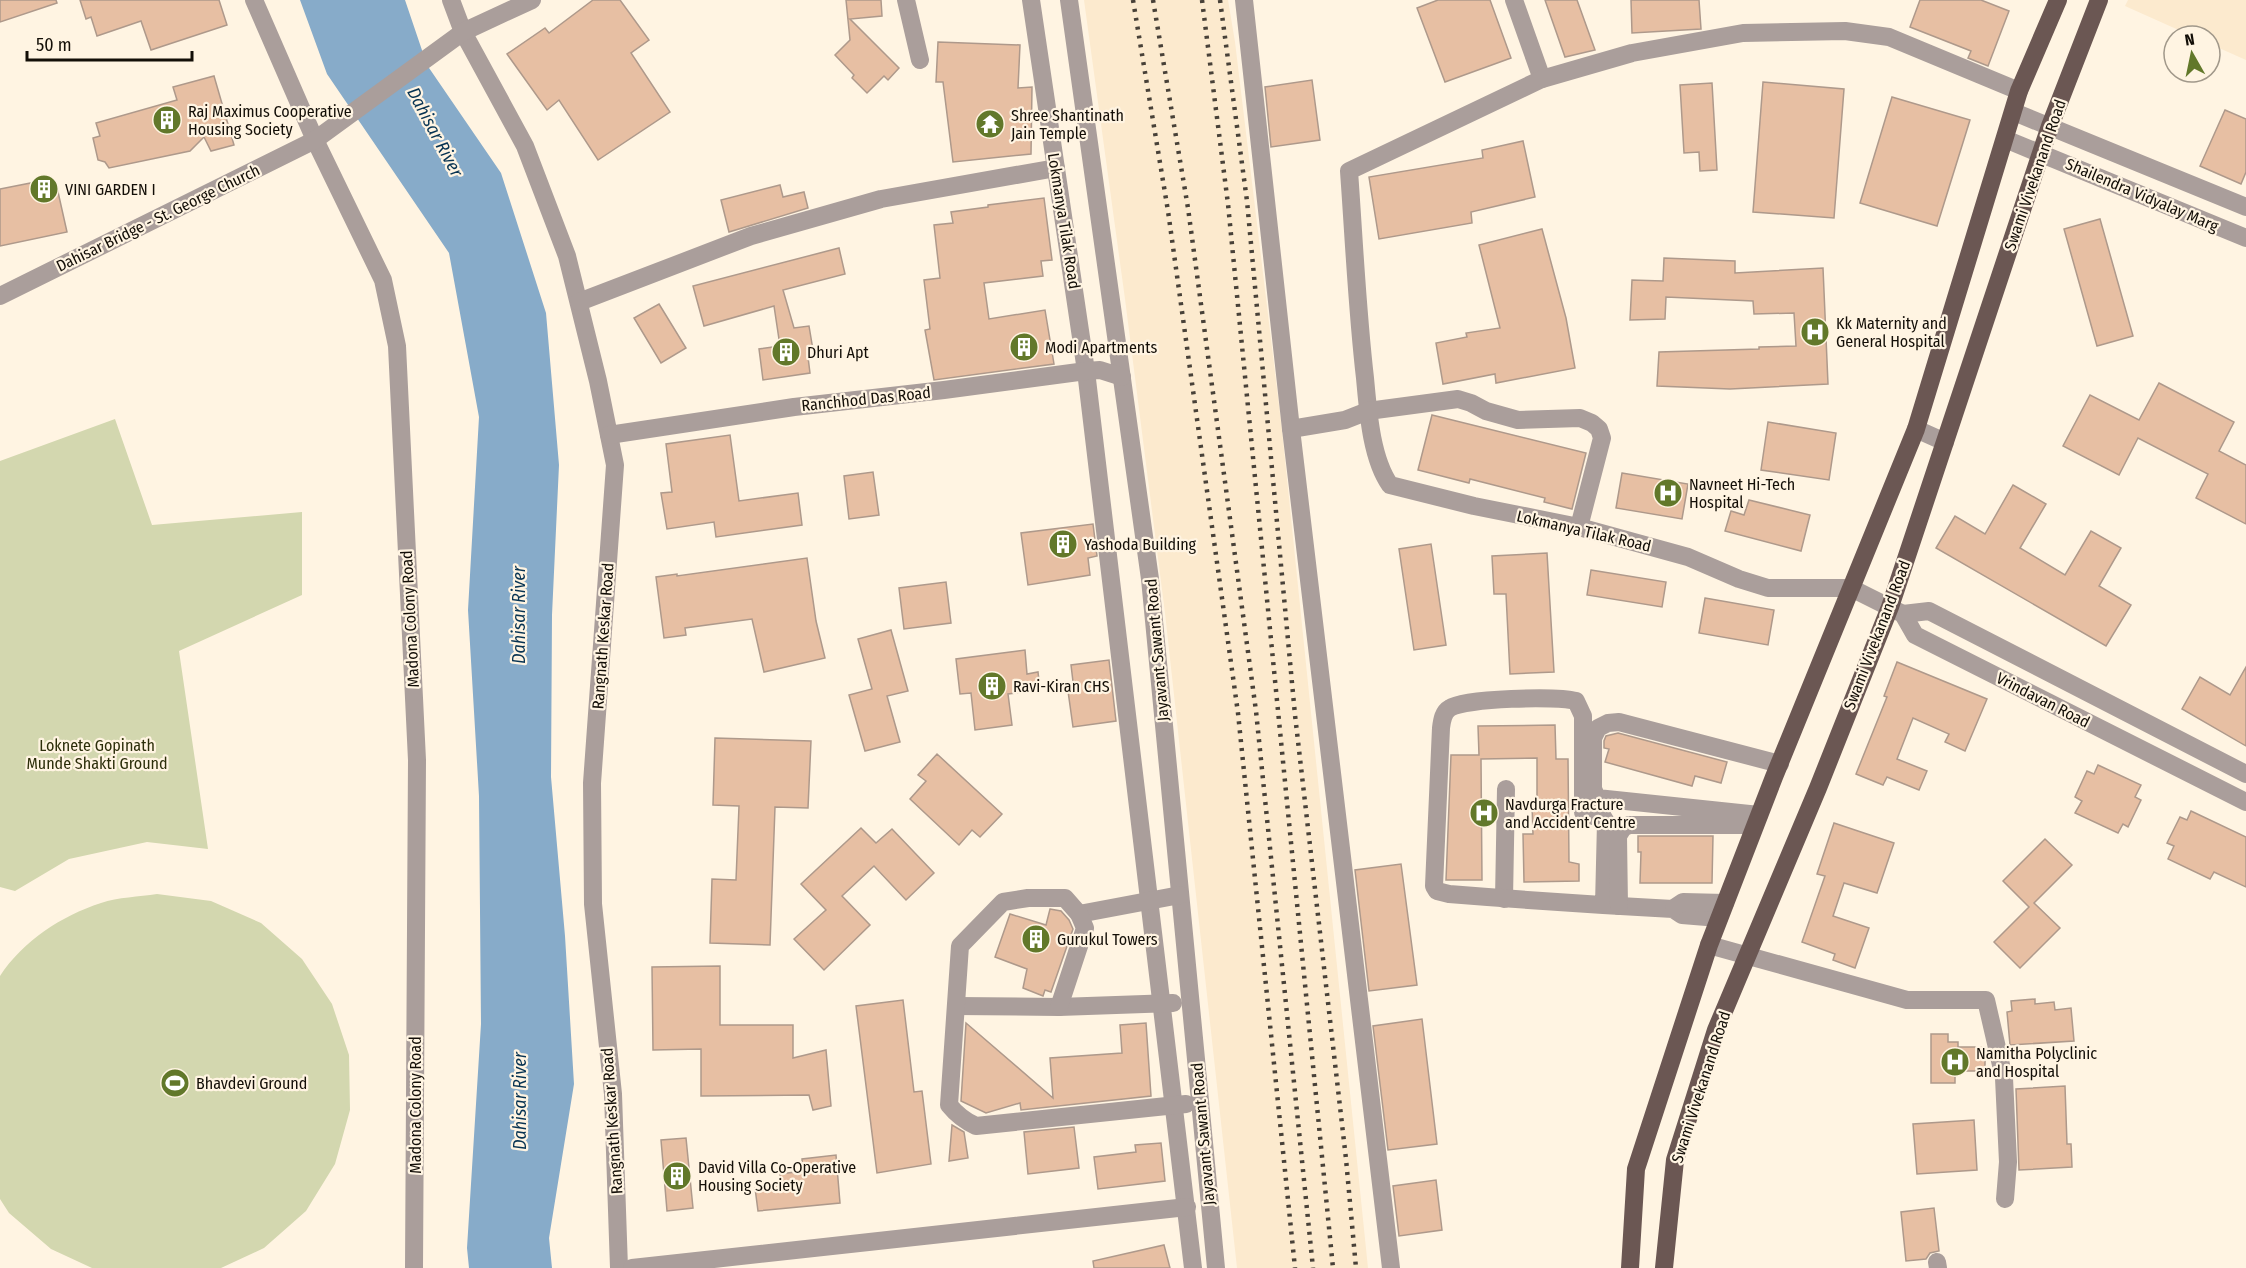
<svg xmlns="http://www.w3.org/2000/svg" width="2246" height="1268" font-family="'Fira Sans Condensed',sans-serif">
	<style>
		.built { fill: #fceace }
		.green { fill: #d3d7af }
		.water { fill: #87abc9 }
		.building { fill: #e7bfa3; stroke: #ae998b; stroke-width: 1.5 }
		.lines { fill: none; stroke-linecap: round; stroke-linejoin: round }
		.minor { stroke: #aa9e9b; stroke-width: 18 }
		.major { stroke: #6b5753; stroke-width: 18 }
		.rail { stroke: #484138; stroke-width: 4.5; stroke-dasharray: 3 6; stroke-linecap: butt }
		.labels { text-anchor: middle; dominant-baseline: central; stroke-width: 4.5; stroke-linejoin: round; paint-order: stroke }
		.poi-label { font-size: 16px; fill: #130e07; stroke: #fff4e2; text-anchor: start }
		.street-label { font-size: 16px; fill: #130e07; stroke: #fff4e2 }
		.park-label { font-size: 16px; fill: #2c2e0a; stroke: #fff4e2 }
		.water-label { font-size: 18px; font-style: italic; fill: #073352; stroke: #fff4e2 }
	</style>
	<rect width="100%" height="100%" fill="#fff4e2"/>
	<g class="built">
		<path d="M1084 0H1228L1235 42 1282 430 1368 1268H1237L1165 613 1125 299Z"/>
		<path d="M2128 0H2246V60L2210 44V36H2192L2125 6Z"/>
	</g>
	<g class="green">
		<path d="M115 419 152 525 302 512V595L179 651 208 849 147 842 69 859 15 891 0 887V461Z"/>
		<path d="M157 894 211 901 261 923 302 959 332 1004 349 1055 350 1110 335 1164 306 1211 264 1248 221 1268H92L51 1249 9 1213 0 1199V976C23 941 61 916 101 903 118 897 139 897 157 894Z"/>
	</g>
	<path class="water" d="M300 0H405L427 65 501 173 546 313 559 465 552 615 551 777 565 936 574 1084 549 1238 552 1268H469L467 1248 481 1024 479 796 468 610 479 417 449 253 327 74Z"/>
	<g class="building">
		<path d="M0 0H56L57 3 0 22Z"/>
		<path d="M80 0H219L227 25 151 50 141 21 97 36 91 17 86 19Z"/>
		<path d="M593 0H620L649 40 631 53 670 112 598 160 559 100 547 110 507 54 545 28 549 33Z"/>
		<path d="M846 0H881L882 16 850 19 899 68 888 80 884 76 867 93 852 78 854 75 835 55 850 40Z"/>
		<path d="M1438 0H1490L1511 58 1445 82 1417 8Z"/>
		<path d="M1545 0H1577L1595 50 1565 57Z"/>
		<path d="M1631 0H1699L1701 29 1632 33Z"/>
		<path d="M1920 0H1981L2009 11 1988 66 1968 58 1971 51 1910 27Z"/>
		<path d="M938 42 1020 45 1018 88 1032 87 1031 154 953 162 943 82H936Z"/>
		<path d="M214 76 234 145 211 151 204 137 190 151 109 168 105 162 98 160 93 138 100 136 96 123 177 100 173 87Z"/>
		<path d="M1312 80 1320 140 1271 147 1265 87Z"/>
		<path d="M1763 82 1844 89 1834 218 1753 212Z"/>
		<path d="M1712 83 1717 170 1700 171 1699 152 1684 153 1680 85Z"/>
		<path d="M1892 97 1970 120 1937 226 1860 203Z"/>
		<path d="M2225 110 2246 119V172L2241 184 2200 166Z"/>
		<path d="M1523 141 1535 197 1471 212 1472 223 1379 239 1369 177 1483 158 1482 150Z"/>
		<path d="M51 179 52 184 56 183 67 232 0 246V189Z"/>
		<path d="M780 185 783 197 804 192 808 208 729 232 721 200Z"/>
		<path d="M1044 198 1052 260 1041 261 1043 276 984 283 989 319 1045 310 1054 364 934 380 925 330 930 329 924 280 940 278 934 225 953 223 951 212 988 207V205Z"/>
		<path d="M2100 219 2133 336 2097 346 2064 229Z"/>
		<path d="M1542 229 1566 318 1575 368 1496 383 1495 374 1443 384 1436 343 1467 337 1466 333 1500 328 1479 245Z"/>
		<path d="M839 248 845 274 783 290 794 328 809 326 814 356 808 357 810 373 763 380 759 349 780 346 774 306 704 326 693 286Z"/>
		<path d="M1664 258 1735 261V273L1823 268 1828 384 1730 389 1657 386 1659 352 1759 349V347L1796 346 1794 313 1754 314 1753 301 1666 297 1665 319 1630 320 1632 280 1663 281Z"/>
		<path d="M659 304 686 348 661 363 634 318Z"/>
		<path d="M2159 383 2234 422 2219 451 2246 465V524L2196 498 2208 474 2138 438 2119 475 2063 446 2090 395 2139 420Z"/>
		<path d="M1432 415 1586 453 1572 509 1544 502 1545 498 1470 479 1469 483 1418 470Z"/>
		<path d="M1768 422 1836 433 1829 480 1761 470Z"/>
		<path d="M730 435 739 501 798 493 802 525 716 537 714 522 667 529 661 493 672 492 666 444Z"/>
		<path d="M873 472 879 515 849 519 844 476Z"/>
		<path d="M1622 473 1688 484 1682 519 1616 508Z"/>
		<path d="M2013 485 2046 504 2020 548 2065 575 2091 531 2121 548 2099 586 2131 605 2106 646 1936 548 1955 516 1985 534Z"/>
		<path d="M1749 500 1810 515 1801 551 1725 531 1731 511 1744 515Z"/>
		<path d="M1093 524 1097 556 1088 558 1090 575 1028 585 1021 533Z"/>
		<path d="M1431 544 1446 645 1414 650 1399 549Z"/>
		<path d="M1547 553 1554 672 1510 674 1506 594H1494L1492 556Z"/>
		<path d="M807 558 816 621 825 658 764 672 752 619 685 628 686 635 664 638 656 577 677 574V576Z"/>
		<path d="M1591 570 1666 582 1662 607 1587 595Z"/>
		<path d="M946 582 951 623 904 629 899 588Z"/>
		<path d="M1705 598 1774 610 1768 645 1699 633Z"/>
		<path d="M891 630 908 691 887 696 900 742 865 751 849 695 872 689 858 639Z"/>
		<path d="M1025 650 1027 674 1038 672 1040 690 1008 694 1012 725 975 730 971 693 960 694 956 659Z"/>
		<path d="M1109 660 1116 721 1073 727 1068 691 1074 690 1071 665Z"/>
		<path d="M1897 662 1987 699 1965 751 1945 742 1949 734 1913 718 1897 759 1927 771 1919 790 1887 777 1883 785 1856 774 1887 697 1884 696Z"/>
		<path d="M2246 667V746L2182 709 2200 677 2230 695Z"/>
		<path d="M1555 725 1556 759H1568L1569 862 1579 864V881L1524 882 1523 834H1533L1532 804H1537V758L1481 759 1482 880H1446L1451 755H1479L1478 726Z"/>
		<path d="M1618 733 1727 762 1721 783 1695 776 1692 786 1605 762 1609 749 1604 748V741L1606 736Z"/>
		<path d="M715 738 811 741 808 808 775 807 770 945 710 943 712 879 736 880 739 806 713 805Z"/>
		<path d="M937 754 1002 814 980 837 972 830 959 845 910 799 926 781 918 775Z"/>
		<path d="M2098 765 2141 785 2135 797 2141 800 2128 827 2123 824 2118 833 2075 813 2082 801 2075 797 2087 771 2094 774Z"/>
		<path d="M2191 811 2246 837V887L2214 872 2210 879 2168 859 2174 846 2167 843 2180 817 2187 820Z"/>
		<path d="M1834 823 1894 843 1877 893 1844 883 1833 916 1869 928 1855 968 1833 960 1835 954 1802 942 1825 876 1817 874Z"/>
		<path d="M861 828 876 843 892 829 934 873 906 900 874 866 842 896 870 925 824 970 794 939 826 910 801 884Z"/>
		<path d="M1638 836H1713L1712 883H1640L1641 852H1638Z"/>
		<path d="M2045 839 2072 865 2034 903 2060 928 2020 968 1994 942 2029 907 2003 881Z"/>
		<path d="M1401 864 1417 985 1369 991 1355 870Z"/>
		<path d="M1050 909 1061 911 1069 920 1073 929 1051 992 1045 990 1043 996 1023 988 1027 969 995 957 1010 914 1046 925Z"/>
		<path d="M720 966V1025H793V1058L826 1050 831 1106 813 1110 809 1095 701 1096V1049L653 1050 652 967Z"/>
		<path d="M2035 999V1004L2054 1002 2055 1010 2071 1008 2074 1041 2010 1045 2007 1012 2012 1011 2011 1001Z"/>
		<path d="M903 1000 914 1092 922 1091 931 1164 877 1173 856 1006Z"/>
		<path d="M1422 1019 1437 1144 1388 1150 1373 1026Z"/>
		<path d="M966 1023 1053 1098 1050 1058 1122 1053 1120 1025 1146 1023 1151 1096 1021 1110 1020 1103 986 1113 961 1101Z"/>
		<path d="M1931 1034H1948V1042H1958V1047H1985V1071H1955V1083H1931Z"/>
		<path d="M2065 1086 2067 1144H2071L2072 1167 2019 1170 2016 1089Z"/>
		<path d="M1974 1120 1977 1170 1917 1174 1913 1124Z"/>
		<path d="M952 1125 964 1132 968 1158 949 1161Z"/>
		<path d="M1074 1127 1079 1168 1028 1174 1024 1132Z"/>
		<path d="M686 1138 693 1208 667 1211 661 1140Z"/>
		<path d="M1161 1143 1165 1181 1098 1189 1094 1157 1136 1152 1135 1145Z"/>
		<path d="M836 1155 840 1203 758 1211 755 1188 781 1185 780 1174 803 1171 802 1159Z"/>
		<path d="M1436 1180 1442 1230 1399 1236 1393 1186Z"/>
		<path d="M1934 1208 1939 1251 1930 1253 1926 1259 1906 1261 1901 1212Z"/>
		<path d="M1164 1245 1170 1268H1094L1093 1261Z"/>
	</g>
	<g class="lines">
		<g class="minor">
			<path d="M254 0 315 140 383 280 397 346 417 760 414 1268"/>
			<path d="M451 0 463 32 525 146 567 256 598 381 615 465 592 783 593 904 613 1094 619 1268"/>
			<path d="M906 0 920 60"/>
			<path d="M1031 0 1086 371 1193 1268"/>
			<path d="M1069 0 1150 579 1216 1268"/>
			<path d="M1244 0 1291 429 1391 1268"/>
			<path d="M1514 0 1542 79"/>
			<path d="M2019 91 1889 37 1845 31 1743 33 1632 53 1542 79 1349 171C1354 240 1357 309 1365 378 1368 410 1371 458 1390 485L1474 506 1579 527 1688 557 1739 579 1768 588H1851L1903 614 1915 635 2246 802"/>
			<path d="M2014 112 2246 207"/>
			<path d="M2005 139 2246 238"/>
			<path d="M0 296 315 140 463 32 532 0"/>
			<path d="M579 302 751 236 881 199 1056 168"/>
			<path d="M1291 429 1345 420 1368 411 1458 399 1471 403 1486 411 1518 420 1580 418 1592 423 1599 429 1602 438 1579 527"/>
			<path d="M1916 429 1945 442"/>
			<path d="M609 435 794 407 944 390 1086 371 1100 370 1122 377"/>
			<path d="M1903 614 1929 611 2246 774"/>
			<path d="M1759 815 1597 798 1593 789V738L1598 728 1608 723 1619 722 1780 764"/>
			<path d="M1504 899 1506 789"/>
			<path d="M1604 905 1606 822 1603 817 1585 815 1583 812V716L1576 701C1558 696 1464 698 1450 708 1443 712 1442 720 1441 728L1434 886 1437 891 1449 894C1524 900 1598 905 1673 909L1682 915 1719 918"/>
			<path d="M1619 906 1618 836 1623 828 1629 825H1755"/>
			<path d="M1674 908 1683 902 1725 903"/>
			<path d="M1079 914 1180 895"/>
			<path d="M1709 945 1907 1000H1986L2004 1078 2008 1162 2005 1199"/>
			<path d="M956 1006 1059 1007 1173 1003"/>
			<path d="M1059 1007 1085 928 1079 914 1065 898H1028L1003 902 960 946 949 1105C957 1115 965 1121 976 1126L1186 1104"/>
			<path d="M1937 1262 1938 1268"/>
			<path d="M632 1268 1187 1207"/>
		</g>
		<g class="major">
			<path d="M1630 1268 1636 1169 1709 945 1774 777 1916 429 2019 91 2058 0"/>
			<path d="M1664 1268 1675 1160 1716 1030 1818 788 1890 607 2050 126 2099 0"/>
		</g>
		<g class="rail">
			<path d="M1133 0 1168 211 1238 713 1295 1268"/>
			<path d="M1153 0 1188 208 1256 711 1313 1268"/>
			<path d="M1202 0 1228 204 1333 1268"/>
			<path d="M1220 0 1247 201 1295 715 1346 1159 1356 1268"/>
		</g>
	</g>
	<defs>
		<g id="building-disc" transform="scale(1.5)"><circle r="9.5" fill="#62782a" stroke="#fff4e2"/><path d="M-4-6H4V6H1V3H-1V6H-4ZM-2.5-4.3h1.7v1.8h-1.7ZM.8-4.3h1.7v1.8H.8ZM-2.5-1h1.7V.8h-1.7ZM.8-1h1.7V.8H.8Z" fill="#fff"/></g>
		<g id="temple-disc" transform="scale(1.5)"><circle r="9.5" fill="#62782a" stroke="#fff4e2"/><path d="M0-6L5-2H3V0L6.5 2.5H4V6H1.5V3h-3V6H-4V2.5H-6.5L-3 0V-2H-5Z" fill="#fff"/></g>
		<g id="hospital-disc" transform="scale(1.5)"><circle r="9.5" fill="#62782a" stroke="#fff4e2"/><path d="M-5-5h3v3.5h4V-5h3V5h-3V1.5h-4V5h-3Z" fill="#fff"/></g>
		<g id="stadium-disc" transform="scale(1.5)"><circle r="9.5" fill="#62782a" stroke="#fff4e2"/><path d="M0-5a6.5 5 0 1 0 0 10a6.5 5 0 1 0 0-10ZM-3.5-1.8h7v3.6h-7Z" fill="#fff"/></g>
	</defs>
	<g fill-rule="evenodd">
		<use href="#building-disc" x="167" y="120"/>
		<use href="#temple-disc" x="990" y="124"/>
		<use href="#building-disc" x="44" y="189"/>
		<use href="#hospital-disc" x="1815" y="332"/>
		<use href="#building-disc" x="1024" y="347"/>
		<use href="#building-disc" x="786" y="352"/>
		<use href="#hospital-disc" x="1668" y="493"/>
		<use href="#building-disc" x="1063" y="544"/>
		<use href="#building-disc" x="992" y="686"/>
		<use href="#hospital-disc" x="1484" y="813"/>
		<use href="#building-disc" x="1036" y="939"/>
		<use href="#hospital-disc" x="1955" y="1062"/>
		<use href="#stadium-disc" x="175" y="1083"/>
		<use href="#building-disc" x="677" y="1176"/>
	</g>
	<g class="labels">
		<g class="poi-label">
			<text x="188" y="111">Raj Maximus Cooperative<tspan x="188" dy="18">Housing Society</tspan></text>
			<text x="1011" y="115">Shree Shantinath<tspan x="1011" dy="18">Jain Temple</tspan></text>
			<text x="65" y="189">VINI GARDEN I</text>
			<text x="1836" y="323">Kk Maternity and<tspan x="1836" dy="18">General Hospital</tspan></text>
			<text x="1045" y="347">Modi Apartments</text>
			<text x="807" y="352">Dhuri Apt</text>
			<text x="1689" y="484">Navneet Hi-Tech<tspan x="1689" dy="18">Hospital</tspan></text>
			<text x="1084" y="544">Yashoda Building</text>
			<text x="1013" y="686">Ravi-Kiran CHS</text>
			<text x="1505" y="804">Navdurga Fracture<tspan x="1505" dy="18">and Accident Centre</tspan></text>
			<text x="1057" y="939">Gurukul Towers</text>
			<text x="1976" y="1053">Namitha Polyclinic<tspan x="1976" dy="18">and Hospital</tspan></text>
			<text x="196" y="1083">Bhavdevi Ground</text>
			<text x="698" y="1167">David Villa Co-Operative<tspan x="698" dy="18">Housing Society</tspan></text>
		</g>
		<g class="street-label">
			<text transform="translate(2035 175) rotate(-71)">Swami Vivekanand Road</text>
			<text transform="translate(2142 195) rotate(23)">Shailendra Vidyalay Marg</text>
			<text transform="translate(158 218) rotate(-26)">Dahisar Bridge - St. George Church</text>
			<text transform="translate(1064 221) rotate(81)">Lokmanya Tilak Road</text>
			<text transform="translate(866 399) rotate(-6)">Ranchhod Das Road</text>
			<text transform="translate(1584 531) rotate(13)">Lokmanya Tilak Road</text>
			<text transform="translate(410 619) rotate(-93)">Madona Colony Road</text>
			<text transform="translate(1877 635) rotate(-69)">Swami Vivekanand Road</text>
			<text transform="translate(603 636) rotate(-86)">Rangnath Keskar Road</text>
			<text transform="translate(1157 650) rotate(-95)">Jayavant Sawant Road</text>
			<text transform="translate(2043 700) rotate(27)">Vrindavan Road</text>
			<text transform="translate(1701 1087) rotate(-72)">Swami Vivekanand Road</text>
			<text transform="translate(415 1105) rotate(-90)">Madona Colony Road</text>
			<text transform="translate(612 1121) rotate(-94)">Rangnath Keskar Road</text>
			<text transform="translate(1203 1134) rotate(-95)">Jayavant Sawant Road</text>
		</g>
		<g class="park-label">
			<text x="97" y="745">Loknete Gopinath<tspan x="97" dy="18">Munde Shakti Ground</tspan></text>
		</g>
		<g class="water-label">
			<text transform="translate(435 132) rotate(62)">Dahisar River</text>
			<text transform="translate(519 615) rotate(-90)">Dahisar River</text>
			<text transform="translate(520 1101) rotate(-90)">Dahisar River</text>
		</g>
	</g>
	<g transform="translate(2192 54) rotate(351)"><circle r="28" fill="#fff4e2" stroke="#a1988a" stroke-width="1.5"/>
	<path d="M0-4.5L10 22L0 15L-10 22Z" fill="#62782a"/>
	<text y="-9" font-size="16" font-weight="bold" text-anchor="middle" fill="#130e07">N</text>
	</g>
	<path d="M27 51v9h165v-9" fill="none" stroke="#130e07" stroke-width="3"/>
	<text x="36" y="51" font-size="18" fill="#130e07" stroke="#fff4e2" stroke-width="4.5" paint-order="stroke">50 m</text>
</svg>
